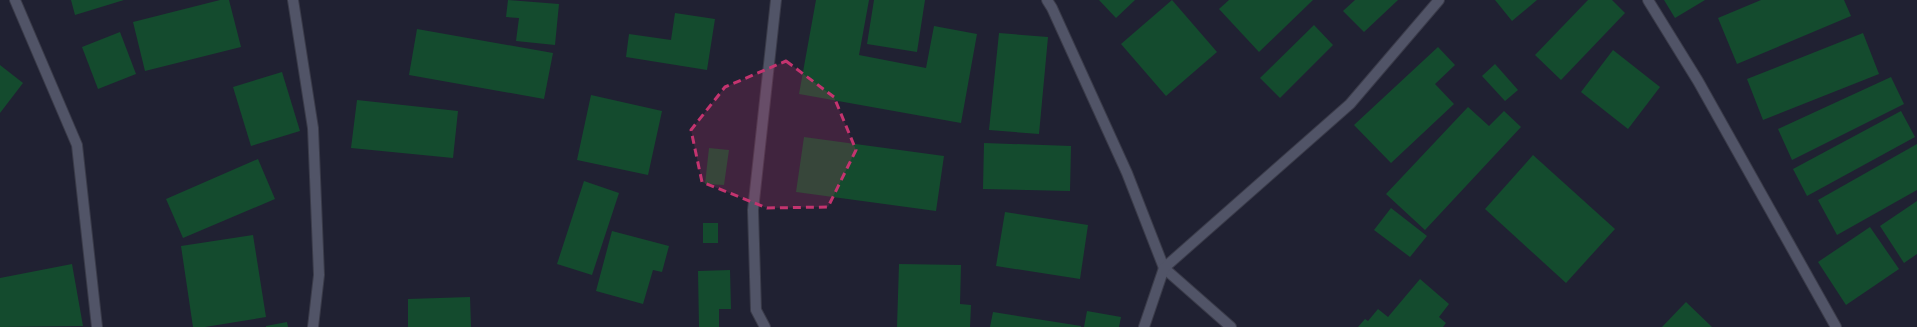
<svg xmlns="http://www.w3.org/2000/svg" width="1917" height="327" font-family="Arial,sans-serif">
	<style>
		.building { fill: #144b2e }
		.lines { fill: none; stroke-linecap: round; stroke-linejoin: round }
		.minor-casing { stroke: #3a3b49; stroke-width: 12 }
		.minor { stroke: #515467; stroke-width: 10 }
		.marked { fill: #c4346f; fill-opacity: 0.2; stroke: #c4346f; stroke-width: 3; stroke-dasharray: 8 5; stroke-linejoin: round }
	</style>
	<rect width="100%" height="100%" fill="#202132"/>
	<g class="building">
		<path d="M71 0H124L75 15Z"/>
		<path d="M220 0H229L241 47 145 71 133 22Z"/>
		<path d="M508 0 559 4 555 45 516 41 519 18 506 17Z"/>
		<path d="M816 0H869L859 55 926 68 934 26 977 34 961 123 799 94Z"/>
		<path d="M874 0H925L917 52 867 44Z"/>
		<path d="M1099 0H1135L1116 18Z"/>
		<path d="M1172 0 1217 52 1166 96 1121 44Z"/>
		<path d="M1229 0H1313L1259 52 1219 9Z"/>
		<path d="M1355 0H1398L1364 32 1343 11Z"/>
		<path d="M1495 0H1537L1512 21Z"/>
		<path d="M1588 0H1612L1625 13 1561 80 1535 55Z"/>
		<path d="M1664 0H1705L1675 18Z"/>
		<path d="M1761 0H1844L1851 16 1737 64 1718 18Z"/>
		<path d="M675 13 715 19 707 70 626 57 629 34 671 40Z"/>
		<path d="M1314 25 1333 45 1280 98 1260 78Z"/>
		<path d="M417 29 553 53 544 99 409 75Z"/>
		<path d="M120 32 136 74 98 89 82 47Z"/>
		<path d="M999 33 1048 37 1039 134 989 130Z"/>
		<path d="M1863 33 1879 74 1763 120 1747 79Z"/>
		<path d="M1438 47 1455 65 1435 84 1454 104 1391 163 1354 125Z"/>
		<path d="M1613 50 1660 87 1628 129 1581 92Z"/>
		<path d="M1495 64 1518 90 1505 101 1482 76Z"/>
		<path d="M0 65 23 83 0 113Z"/>
		<path d="M282 72 300 131 251 146 233 87Z"/>
		<path d="M1891 77 1904 104 1792 160 1778 129Z"/>
		<path d="M591 95 662 111 648 175 577 160Z"/>
		<path d="M357 100 458 111 453 158 351 148Z"/>
		<path d="M1468 107 1489 126 1504 111 1521 127 1425 230 1386 194Z"/>
		<path d="M1901 111 1915 137 1807 196 1793 169Z"/>
		<path d="M804 137 944 156 936 211 796 192Z"/>
		<path d="M984 143 1071 146 1070 191 983 189Z"/>
		<path d="M1917 144V190L1837 235 1818 200Z"/>
		<path d="M709 148 729 150 724 185 705 184Z"/>
		<path d="M1533 155 1615 229 1566 283 1485 209Z"/>
		<path d="M258 159 275 199 183 238 166 199Z"/>
		<path d="M584 181 619 193 592 275 557 264Z"/>
		<path d="M1917 201V254L1904 263 1880 226Z"/>
		<path d="M1391 208 1427 236 1410 257 1374 230Z"/>
		<path d="M1005 212 1088 225 1080 279 996 266Z"/>
		<rect x="703" y="223" width="15" height="20"/>
		<path d="M1870 227 1899 269 1846 305 1818 262Z"/>
		<path d="M612 231 669 246 662 272 653 270 643 304 596 291Z"/>
		<path d="M253 235 266 317 205 327H193L181 246Z"/>
		<path d="M72 264 83 326 0 327V278Z"/>
		<path d="M899 264 961 265 960 304 971 305 970 327H897Z"/>
		<path d="M730 270 731 309H719V327H699L698 271Z"/>
		<path d="M1420 279 1449 304 1439 317 1446 323 1443 327H1358L1365 319 1368 321 1378 309 1388 317Z"/>
		<path d="M470 297 471 327H408V299Z"/>
		<path d="M1686 302 1712 327H1662Z"/>
		<path d="M1087 311 1121 317 1119 327H1084Z"/>
		<path d="M993 312 1081 326V327H990Z"/>
		<path d="M287 322 288 327H266V326Z"/>
	</g>
	<g class="lines">
		<g class="minor-casing">
			<g id="minor">
				<path d="M15 0 77 145 97 327"/>
				<path d="M293 0 313 128 319 275 313 327"/>
				<path d="M1047 0 1052 8 1127 173 1164 268 1231 327"/>
				<path d="M1648 0 1698 81 1836 327"/>
				<path d="M765 327 756 310 753 210 776 0"/>
				<path d="M1144 327 1164 268 1350 104 1439 0"/>
			</g>
		</g>
		<use href="#minor" class="minor"/>
	</g>
	<path class="marked" d="M786 61 834 97 856 150 828 207 767 208 702 182 691 130 725 87Z"/>
</svg>
